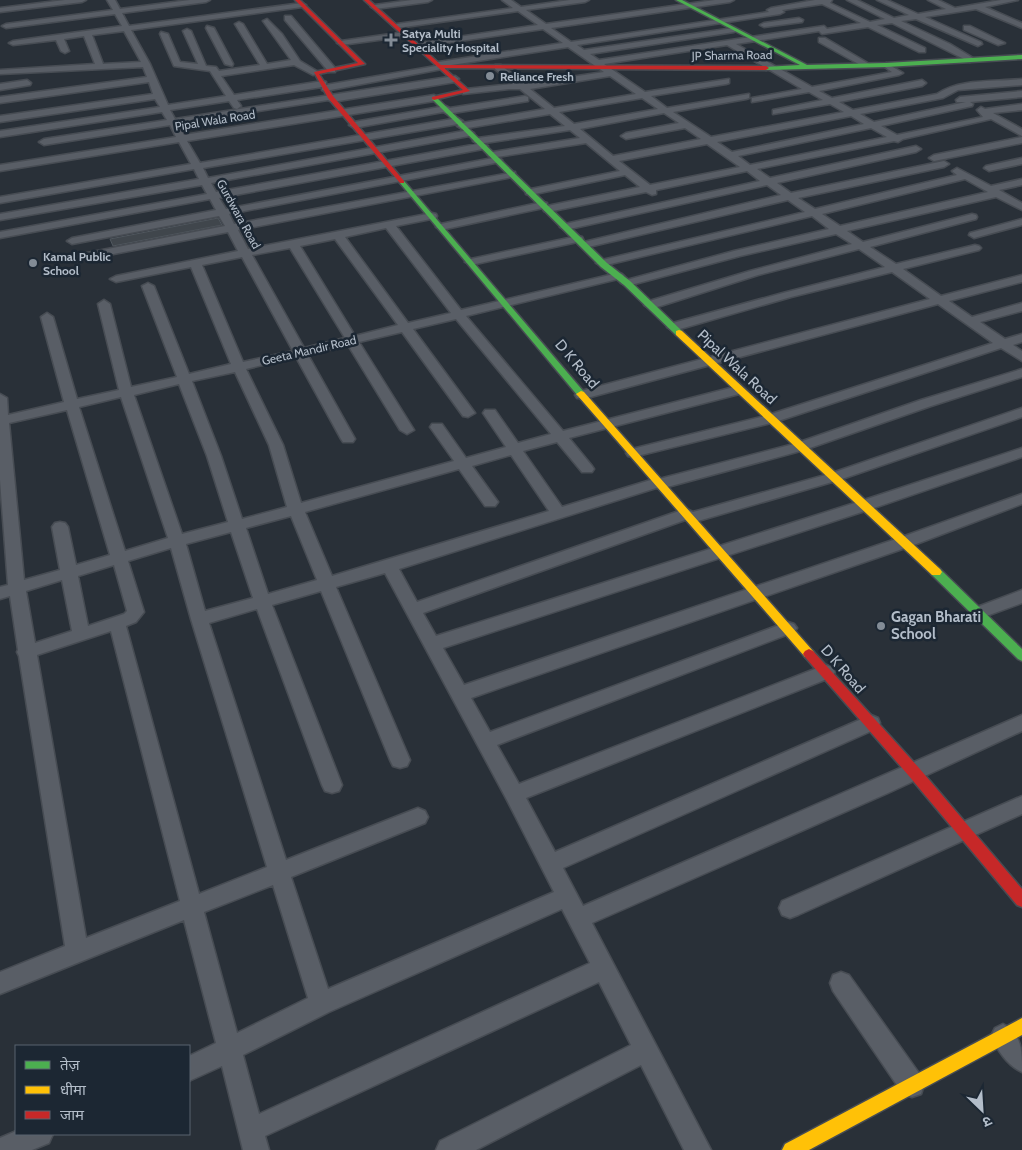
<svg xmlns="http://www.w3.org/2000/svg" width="1022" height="1150" font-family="Cabin,'Noto Sans Devanagari',sans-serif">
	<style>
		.building { fill: #40464c; stroke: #51585f }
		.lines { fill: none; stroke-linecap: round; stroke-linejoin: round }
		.street-casing { stroke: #474c53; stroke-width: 3 }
		.fast-casing { stroke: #474c53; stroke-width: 3 }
		.slow-casing { stroke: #474c53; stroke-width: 3 }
		.jam-casing { stroke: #474c53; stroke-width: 3 }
		.street { fill: #595e66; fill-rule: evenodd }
		.fast { fill: #4caf50; fill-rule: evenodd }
		.slow { fill: #ffc107; fill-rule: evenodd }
		.jam { fill: #c62828; fill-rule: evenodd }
		.poi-dot { fill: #838c96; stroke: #1c2733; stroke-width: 2 }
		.labels { text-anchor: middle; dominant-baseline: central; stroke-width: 5; stroke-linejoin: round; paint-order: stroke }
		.far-poi-label { font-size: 12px; font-weight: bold; fill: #b3bdc9; stroke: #1c2733; text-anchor: start }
		.far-street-label { font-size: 12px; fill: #b3bdc9; stroke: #1c2733 }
		.street-label { font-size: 15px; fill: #b3bdc9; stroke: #1c2733 }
		.poi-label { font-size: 15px; font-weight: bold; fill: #b3bdc9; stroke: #1c2733; text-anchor: start }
	</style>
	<rect width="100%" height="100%" fill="#293038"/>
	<path class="building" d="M218 218 222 225 113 246 110 239Z"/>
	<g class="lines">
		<g class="street-casing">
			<g id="street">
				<path d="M65 0H86L82 2 0 12V8Z"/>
				<path d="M107 0H115L120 9 190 0H210L206 2 122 13 129 26 302 3 306 5 302 7 131 30 150 64 168 105 226 96 210 71 174 66 160 34 161 32 168 34 180 62 198 64 183 31 187 29 191 31 206 66 216 67 219 71 260 65 235 24 239 22 243 24 267 64 291 60 263 21 267 19 282 34 300 61 320 73 313 75 294 65 221 76 234 95 323 81 326 82V85L436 66V62H439L563 43 543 29 418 47 414 45 418 43 538 25 518 11 397 28 393 26 397 24 513 8 502 0H511L521 7 570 0H589L585 2 526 10 546 24 715 0H734L730 2 551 28 571 42 769 12 767 10 771 8 815 0H832L830 3 870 22 885 19 847 0H857L894 18 909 15 877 0H887L918 14 946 9 928 0H938L955 8 1001 0H1018L985 7 1022 23V28L976 9 925 17 981 42 982 44 978 46 916 19 901 21 950 44 973 58 974 60 970 62 892 23 877 25 925 48V52H919L868 27 822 34 819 31 736 44 812 87 892 72 882 65 886 63 903 73 899 75 819 91 832 98 922 80 926 83 922 86 839 102 853 110 937 94C960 78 995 82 1022 79V85L958 90 943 98 860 114 874 122 966 102H957L956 100 960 97 1022 91V97L970 102 973 104 972 106 881 126 897 135 983 117 977 110 981 107 985 109 1022 104V110L993 113 1022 129V136L991 119 903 139 898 142 894 141 757 169 770 178 916 146 921 149 916 152 777 183 791 193 944 161 949 164 944 167 798 198 815 209 957 175 952 171 957 168 991 186 1022 179V185L999 190 1022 203V210L996 197 847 231 863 242 972 214 976 215 977 217 976 219 870 247 896 264 975 245 979 246 981 248 979 250 903 269 941 296 1022 275V282L949 301 972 317 1022 303V311L980 322 1005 339 1022 334V342L1013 345 1022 351V361L1001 348 775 422 633 457 628 456 626 453 628 450 765 416 993 343 938 304 587 398H577L575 395 577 392 930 299 892 272 791 297 673 331 667 327 669 324 783 293 885 267 859 249 758 275 654 308 650 309 644 305 646 302 750 271 852 244 836 234 740 256 627 286 621 283 623 281 734 251 829 229 812 216 602 266 596 263 602 260 805 212 788 200 584 248 579 245 584 242 781 195 767 185 565 230 560 227 565 224 760 181 747 171 656 190V194L652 195 646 192 548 212 544 211 543 208 441 230 436 227 441 224 543 202 547 203V206L640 187 625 175 530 195 526 194V190L620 171 586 143 497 157 502 160 500 162 229 214 234 224 515 172V176L512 177 238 230 248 249 432 213 436 214 437 216 436 218 396 226 461 310 618 273 622 274 624 276 622 278 466 316 563 431 738 386 745 390 743 393 569 438 592 466 594 469 592 472H582L557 442 523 451 562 507 654 479 663 478 794 444 921 400 1022 369V377L931 406 804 450 660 489 656 488 399 569 417 602 682 510 687 509 693 512 829 474 1022 408V417L839 480 691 523 685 520 423 613 436 636 861 501 1022 448V457L871 509 443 648 464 685 899 538 1022 494V504L911 546 471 698 490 732 782 624 788 622 794 624 797 628 794 632 497 745 519 784 820 667 826 665 832 667 835 672 832 677 526 798 555 852 864 718 871 715 878 718 880 723 878 728 563 868 583 906 1022 715V731L888 793 592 923 711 1150H684L641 1065 476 1150H436L440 1141 631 1045 599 982 265 1136 269 1150H243L222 1066 189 1081V1056L216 1043 184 920 0 994V972L65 946 19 656 17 652 18 650 10 596 0 599V587L8 585 0 480V394L7 398 8 415 64 402 41 317 47 313 53 317 77 399 119 390 98 304 104 300 110 304 131 387 177 377 142 286 148 283 154 286 189 374 231 364 191 267 116 282 110 279 116 276 238 251 228 232 77 261 71 258 77 255 225 226 219 216 72 244 67 241 72 238 216 210 210 199 0 238V232L207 194 202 185 0 220V214L199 179 194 169 0 203V197L191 164 179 142 0 171V165L176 137 170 125 44 145 39 142 44 139 167 120 162 112 0 137V131L160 107 155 99 0 122V116L153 94 149 82 0 103V97L147 77 143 67 0 74V70L95 64 84 36 64 39 69 51 65 53 61 51 56 40 13 45 9 43 13 41 122 26 115 14 6 28 2 26 6 24 113 10ZM822 4 861 23 827 29 824 26 599 60 590 54 734 32 738 30 734 28 584 50 577 45 780 14 784 12 782 10ZM124 31 141 62 103 64 92 35ZM727 45 802 89 752 98V102L809 92 823 100 773 110V114L830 104 844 112 711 137 673 112 746 99 749 98V94L667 108 651 96 726 84 729 83V79L645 92 604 64ZM568 47 604 72 525 84 501 65H495V69L513 84 466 89 463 90V94L509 89H520L545 109 462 123 457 126 462 129 550 114 565 126 478 138 473 141 478 144 570 130 580 138 493 152 488 155 493 158 226 209 219 198 483 149 488 146 483 143 216 192 211 183 469 136 474 133 469 130 208 178 203 168 458 124 463 121 458 118 200 163 187 141 434 101 438 98 434 95 184 135 178 124 328 100 332 102 455 82 459 79 455 76 175 119 170 110 229 101 234 108 237 109 241 106 237 100 322 87V90L325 91 442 69H445V66ZM610 76 636 94 554 108 530 89ZM642 98 658 109 574 124 559 112ZM664 113 679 123 626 133 621 136 626 139 685 128 701 139 613 156 580 129ZM851 116 864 124 732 152 717 142ZM871 128 887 137 750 165 738 156ZM707 144 740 167 650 185 619 161ZM965 179 988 192 840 226 822 214ZM386 228 451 313 408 323 345 237ZM335 239 398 325 355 336 300 246ZM290 248 345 338 304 348 252 255ZM242 257 293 351 243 362 202 265ZM456 319 551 434 518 443 495 410H485L483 413 506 447 466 458 442 424H432L430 427 454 461 301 503 283 445 246 369 296 357 341 439 343 442H353L355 439 308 355 348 345 400 430 407 434 414 430 359 342 402 332 463 416 468 417 475 413 413 329ZM235 372 269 445 287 507 242 519 221 456 192 381ZM179 384 207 456 228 522 182 534 134 395ZM121 397 168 538 125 551 79 407ZM67 410 110 555 76 565 68 527 65 523 60 522 55 523 52 527 60 570 24 580 9 423ZM511 455 549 511 332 576 305 512 459 469 485 506H495L498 502 472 466ZM291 516 317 580 268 594 246 528ZM231 532 253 598 205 611 186 544ZM171 548 191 619 267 867 199 894 126 626 136 622 144 612 128 561ZM114 565 127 611 124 614 88 626 78 576ZM385 573 507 800 554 892 328 989 291 877 425 823 428 817 425 811 418 808 286 860 209 623 257 609 322 785 325 791 332 793 339 791 342 785 272 605 321 591 390 760 393 766 400 768 407 766 410 760 336 587ZM62 580 72 631 35 643 26 591ZM111 631 180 901 86 938 37 655ZM273 885 308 998 237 1033 204 912ZM562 909 590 963 259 1114 243 1055 329 1012Z"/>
				<path d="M412 0H432L428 2 375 9 371 7 375 5Z"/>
				<path d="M285 16H291L335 68V72H329L285 20Z"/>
				<path d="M799 18 803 20 802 22 764 27 760 25 764 23Z"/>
				<path d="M207 26 214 28 233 64 232 66 225 64 206 28Z"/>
				<path d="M964 26H970L1005 43 998 45 964 30Z"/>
				<path d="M405 32 409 34 408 36 341 45 337 43 341 41Z"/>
				<path d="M819 38H825L871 65 864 67 819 42Z"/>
				<path d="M27 80 31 83 30 85 0 90V84Z"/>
				<path d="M525 96 528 97V101L447 114 443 112 354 128 349 125 354 122 446 106 450 108Z"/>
				<path d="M1022 137V143L934 161 929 158 934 155Z"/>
				<path d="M1022 158V164L989 171 984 168 986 166Z"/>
				<path d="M1022 219V225L974 238 969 235 970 233Z"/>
				<path d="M578 236 582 237 583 239 582 241 471 265 465 262 471 259Z"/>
				<path d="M1022 590V603L978 619 972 617 970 613 972 609Z"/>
				<path d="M1022 796V814L798 915 790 918 782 915 779 908 782 901Z"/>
				<path d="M841 972 849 975 921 1076 924 1085 921 1094 912 1097 903 1094 833 991 830 983 833 975Z"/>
				<path d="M1003 1024C1022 1033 1022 1052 1022 1072 1008 1066 997 1050 991 1036L995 1028Z"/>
				<path d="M16 1131V1134H53L49 1143 32 1150H0V1138Z"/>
			</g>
		</g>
		<g class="fast-casing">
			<g id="fast">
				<path d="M676 0H682L807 65 886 63 1022 55V59L886 67 766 70 764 67 800 65Z"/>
				<path d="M432 97H436L607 263 630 281 682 331V335H676L624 285 601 267 432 99Z"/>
				<path d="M400 181H404L584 392V396H578L400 183Z"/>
				<path d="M936 568 940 569 1022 649V661L1018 659 932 575 930 572 932 569Z"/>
			</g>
		</g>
		<g class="slow-casing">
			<g id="slow">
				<path d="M679 330 682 331 940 569 942 572 940 575H932L676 335V331Z"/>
				<path d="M581 391 584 392 813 651 815 654 813 657H805L578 396 576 394Z"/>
				<path d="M1022 1018V1035L809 1150H782L785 1144Z"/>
			</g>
		</g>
		<g class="jam-casing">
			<g id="jam">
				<path d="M295 0H300L365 64 319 74 333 96 404 181V183H400L328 98 314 72 358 63Z"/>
				<path d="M364 0H369L441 65 766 66 769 68 766 70 444 68 470 91 434 100 432 99V97L463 90Z"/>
				<path d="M809 649 813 651 919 768 1022 889V907L1017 905 909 776 805 657 803 654 805 651Z"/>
			</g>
		</g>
		<use href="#street" class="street"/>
		<use href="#fast" class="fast"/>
		<use href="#slow" class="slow"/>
		<use href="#jam" class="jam"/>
	</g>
	<g class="poi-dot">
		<path d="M388.5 32.5h5v5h5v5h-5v5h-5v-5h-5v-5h5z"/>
		<circle cx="490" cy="76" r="5"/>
		<circle cx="33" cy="263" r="5"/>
		<circle cx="881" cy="626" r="5"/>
	</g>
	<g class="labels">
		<g class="far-poi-label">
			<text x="402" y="33">Satya Multi<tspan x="402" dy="14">Speciality Hospital</tspan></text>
			<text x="500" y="76">Reliance Fresh</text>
			<text x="43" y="256">Kamal Public<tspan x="43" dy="14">School</tspan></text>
		</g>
		<g class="far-street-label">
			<text transform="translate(732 55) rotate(-1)">JP Sharma Road</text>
			<text transform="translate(215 120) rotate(-9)">Pipal Wala Road</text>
			<text transform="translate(239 214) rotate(61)">Gurdwara Road</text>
			<text transform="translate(309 350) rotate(-13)">Geeta Mandir Road</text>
		</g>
		<g class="street-label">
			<text transform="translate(577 364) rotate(50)">D K Road</text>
			<text transform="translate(737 367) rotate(43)">Pipal Wala Road</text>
			<text transform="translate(843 669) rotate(49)">D K Road</text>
		</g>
		<g class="poi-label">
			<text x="891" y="617">Gagan Bharati<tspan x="891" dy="17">School</tspan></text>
		</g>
	</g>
	<rect x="15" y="1045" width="175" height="90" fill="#1c2733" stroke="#58636f"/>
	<rect x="25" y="1061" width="25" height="8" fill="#4caf50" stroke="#58636f"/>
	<text x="60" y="1070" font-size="15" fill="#b3bdc9">तेज़</text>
	<rect x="25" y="1086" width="25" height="8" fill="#ffc107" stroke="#58636f"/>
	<text x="60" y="1095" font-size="15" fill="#b3bdc9">धीमा</text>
	<rect x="25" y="1111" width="25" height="8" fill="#c62828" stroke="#58636f"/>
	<text x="60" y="1120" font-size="15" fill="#b3bdc9">जाम</text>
	<g transform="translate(982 1110) rotate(155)" stroke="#1c2733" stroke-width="4" paint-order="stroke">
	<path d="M0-4L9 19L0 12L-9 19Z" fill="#b3bdc9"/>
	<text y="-8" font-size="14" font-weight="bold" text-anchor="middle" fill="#b3bdc9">उ</text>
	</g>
</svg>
